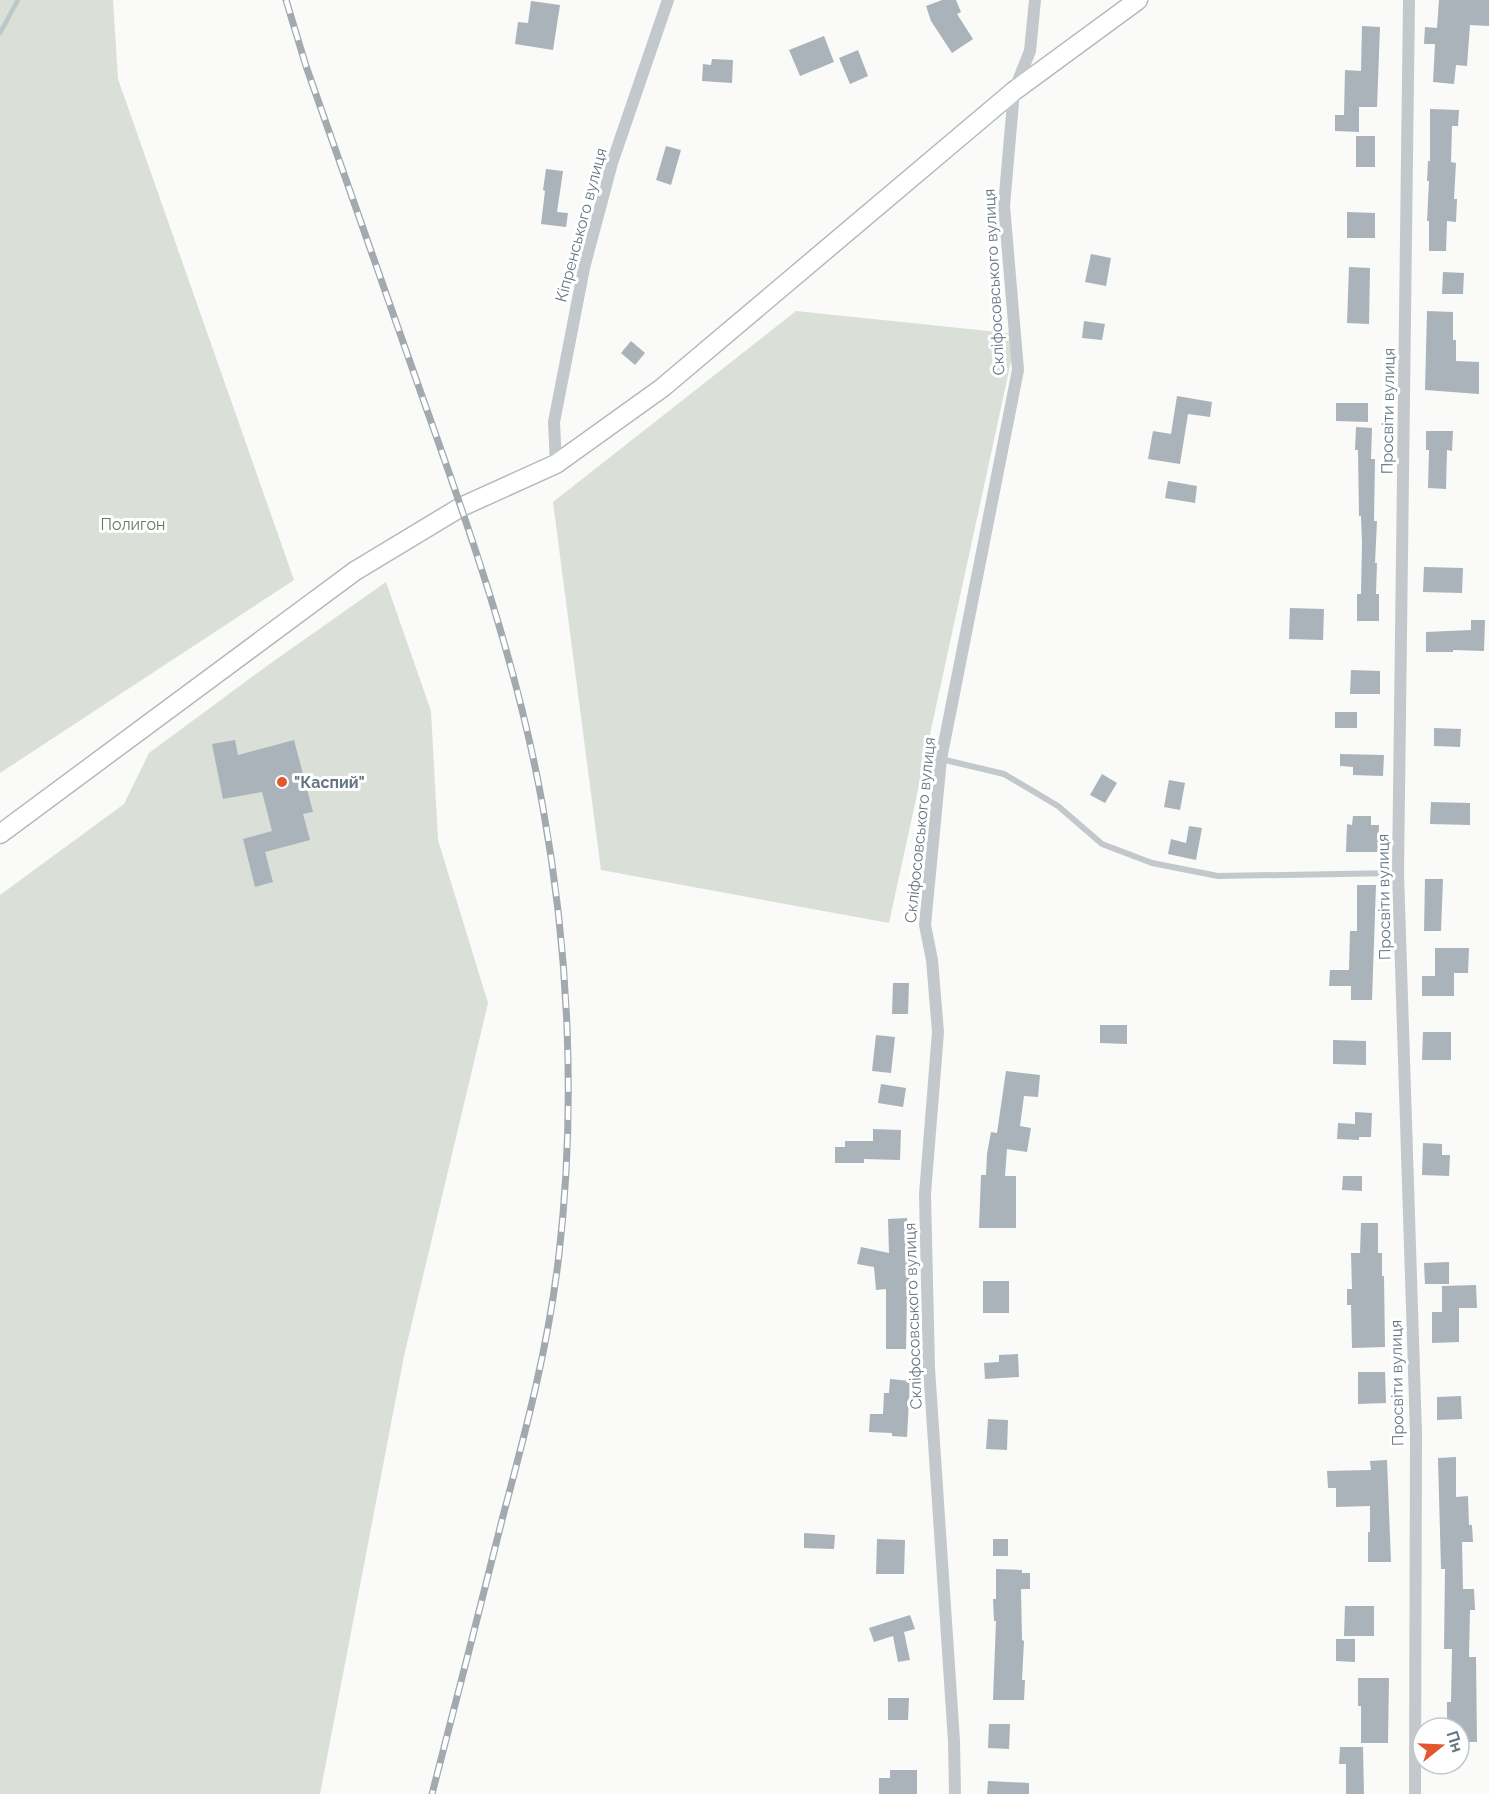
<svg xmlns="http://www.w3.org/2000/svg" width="1489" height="1794" font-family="Raleway,sans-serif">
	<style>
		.green { fill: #dadfd7 }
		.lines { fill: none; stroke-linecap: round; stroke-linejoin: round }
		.stream { stroke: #bbc7cb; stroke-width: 4.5 }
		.building { fill: #aab3b9 }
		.secondary-casing { stroke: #b3babf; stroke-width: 21 }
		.lane { stroke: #c3c8cc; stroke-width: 6 }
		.street { stroke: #c3c8cc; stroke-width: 12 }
		.secondary { stroke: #fff; stroke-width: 18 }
		.rail-casing { stroke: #a2aab0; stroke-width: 7 }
		.rail { stroke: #fff; stroke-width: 4.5; stroke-dasharray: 14; stroke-linecap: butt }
		.poi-dot { fill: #e4572e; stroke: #fff; stroke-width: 2 }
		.labels { text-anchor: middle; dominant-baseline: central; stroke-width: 6; stroke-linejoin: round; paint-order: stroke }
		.street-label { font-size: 16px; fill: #657683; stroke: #fff }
		.park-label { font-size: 16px; fill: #687a64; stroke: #fff }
		.poi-label { font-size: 16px; font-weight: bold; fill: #657683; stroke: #fff; text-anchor: start }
	</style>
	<rect width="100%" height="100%" fill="#fafaf8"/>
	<g class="green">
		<path d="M0 0H113L118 79 294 580 0 773Z"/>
		<path d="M796 311 1017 334 889 923 601 870 553 502Z"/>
		<path d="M386 582 431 711 438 840 488 1003 404 1356 320 1794H0V895L124 804 149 753 271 663Z"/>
	</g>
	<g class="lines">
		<path class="stream" d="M0 33 18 0"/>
	</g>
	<g class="building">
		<path d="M942 0H956L961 12 957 14 973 39 952 53 931 21 926 6Z"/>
		<path d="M1439 0H1489V26L1470 25 1467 66 1456 65 1454 84 1433 82 1435 44H1424L1425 27 1437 28Z"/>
		<path d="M531 1 560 5 553 50 515 44 518 22 528 23Z"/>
		<path d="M1362 26 1380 27 1377 107H1359V132L1335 131V115H1344L1345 70 1361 71Z"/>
		<path d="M824 36 834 62 800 76 789 50Z"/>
		<path d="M858 50 868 76 850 84 839 58Z"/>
		<path d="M712 59 733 60 732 83 702 81 703 64 711 65Z"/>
		<path d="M1430 109 1459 110 1458 126H1452L1451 162 1456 163 1454 199H1457L1456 222 1447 221 1446 251H1429V221H1427L1429 181H1427L1428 161H1430Z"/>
		<rect x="1356" y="136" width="19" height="31"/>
		<path d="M666 146 681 150 671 185 656 180Z"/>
		<path d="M546 169 563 171 557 212 568 213 566 227 541 224 545 191 543 190Z"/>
		<path d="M1347 212 1375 213V238H1347Z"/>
		<path d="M1091 254 1111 258 1106 286 1085 282Z"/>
		<path d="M1349 267 1370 268 1369 324 1347 323Z"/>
		<path d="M1443 272 1464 273 1463 294H1442Z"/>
		<path d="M1427 311 1453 312V340H1456V361L1479 362V394L1425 390Z"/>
		<path d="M1084 321 1105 324 1102 340 1082 338Z"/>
		<path d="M631 341 645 353 635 365 621 353Z"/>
		<path d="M1177 396 1212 402 1210 417 1188 414 1180 464 1148 459 1153 431 1171 434Z"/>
		<path d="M1336 403H1368V422L1336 421Z"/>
		<path d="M1356 427 1372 428 1371 459H1375L1374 521H1377L1375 563H1377L1376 594H1379V621H1357V594H1361L1362 543 1361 516H1359L1358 450H1355Z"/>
		<path d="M1426 431H1453L1452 451 1447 450 1446 489 1428 488 1429 450H1426Z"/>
		<path d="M1168 481 1197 486 1195 503 1165 498Z"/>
		<path d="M1424 567 1463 568 1462 593 1423 592Z"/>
		<path d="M1290 608 1324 609 1323 640 1289 639Z"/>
		<path d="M1471 620H1485L1484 651 1453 650V652H1426V632L1471 630Z"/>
		<path d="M1351 670 1380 671V694H1350Z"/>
		<rect x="1335" y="712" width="22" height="16"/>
		<path d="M1434 728 1461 729 1460 747 1434 746Z"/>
		<path d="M235 740 238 755 294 740 313 812 303 814 310 840 265 852 273 882 255 887 243 839 272 831 262 792 223 799 212 744Z"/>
		<path d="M1340 754 1384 755 1383 776 1353 775V767L1340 766Z"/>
		<path d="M1102 774 1117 783 1105 803 1090 795Z"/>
		<path d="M1169 780 1185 783 1180 810 1164 807Z"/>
		<path d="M1431 802 1470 803V825L1430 824Z"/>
		<path d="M1353 816H1371V825H1379L1378 852H1346L1347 824 1352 825Z"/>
		<path d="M1189 826 1202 828 1196 860 1168 854 1171 839 1186 843Z"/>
		<path d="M1425 879H1443L1441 931H1424Z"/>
		<path d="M1357 885H1376L1372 1000H1351V986H1329L1330 970H1349L1350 931H1357Z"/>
		<path d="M1435 948H1469L1468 973H1454V996H1422V976H1435Z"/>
		<path d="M893 983H909L908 1014H892Z"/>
		<path d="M1100 1025H1127V1044L1100 1043Z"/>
		<path d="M1423 1032H1451V1060H1422Z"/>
		<path d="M876 1035 895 1037 891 1073 872 1071Z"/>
		<path d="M1333 1040 1366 1041V1065L1333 1064Z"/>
		<path d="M1006 1071 1040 1075 1038 1097 1024 1096 1020 1126 1031 1128 1027 1152 1007 1149 1005 1176H1016V1228H979L981 1175H986L987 1154 991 1132 997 1133Z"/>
		<path d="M881 1084 906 1088 903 1107 878 1103Z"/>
		<path d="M1355 1112 1372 1113 1371 1137H1359V1140L1337 1139 1338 1123 1355 1124Z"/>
		<path d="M873 1129 901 1130 900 1160 864 1159V1163H835V1147H845V1141H873Z"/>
		<path d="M1423 1143 1442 1144V1155H1450L1449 1176 1422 1175Z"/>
		<path d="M1343 1176H1362V1191L1342 1190Z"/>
		<path d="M907 1218 911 1295 907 1296 906 1349H886V1289L876 1290 874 1267 857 1264 861 1247 889 1253 888 1219Z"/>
		<path d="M1361 1223H1378V1253H1382V1276H1384L1385 1347 1352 1348 1351 1305H1347V1289H1352L1351 1253H1360Z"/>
		<path d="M1449 1262V1284H1425L1424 1263Z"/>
		<rect x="983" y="1281" width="26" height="32"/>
		<path d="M1476 1285 1477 1308H1459V1342L1432 1343V1312H1442V1286Z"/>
		<path d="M1018 1354 1019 1377 985 1379 984 1363 999 1362V1355Z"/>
		<path d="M1358 1372H1385L1386 1403 1358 1404Z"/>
		<path d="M890 1379 910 1381 907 1437 892 1436V1433L869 1432 870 1414H883L884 1393H889Z"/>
		<path d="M1461 1396 1462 1419 1437 1420V1397Z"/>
		<path d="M988 1419 1008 1420 1007 1450 986 1449Z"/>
		<path d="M1456 1457V1497L1468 1496 1469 1525H1472L1473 1542H1462L1463 1589H1474L1475 1610H1470L1469 1657H1476L1477 1742H1459V1728H1447V1702H1451L1452 1649H1444L1445 1569H1441L1438 1458Z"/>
		<path d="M1387 1460 1391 1562H1368V1532H1370V1506L1336 1507V1488H1328L1327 1471 1371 1470 1370 1461Z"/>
		<path d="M804 1533 835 1535 834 1549 804 1548Z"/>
		<path d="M877 1539 905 1540 904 1574H876Z"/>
		<rect x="993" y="1539" width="15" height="17"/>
		<path d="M996 1569 1022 1570V1573H1030V1589H1021L1022 1640 1024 1641 1022 1680H1025L1024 1700H993L996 1621H994L993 1599H996Z"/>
		<path d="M1345 1606H1374V1636H1344Z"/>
		<path d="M910 1615 915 1629 904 1632 910 1660 898 1662 893 1636 874 1642 869 1628Z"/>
		<path d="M1336 1639H1355V1662L1336 1661Z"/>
		<path d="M1358 1678H1389L1388 1743H1361V1706H1358Z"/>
		<path d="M888 1698H909L908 1720H888Z"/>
		<path d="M989 1724H1010L1009 1749 988 1748Z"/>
		<path d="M1340 1747H1363L1364 1794H1346V1764H1339Z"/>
		<path d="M890 1770H917V1794H879V1778H890Z"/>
		<path d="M988 1781 1029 1783V1794H987Z"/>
	</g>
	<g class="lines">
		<g class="secondary-casing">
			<path id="secondary" d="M0 834 355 571 461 507 556 464 662 388 1014 91 1138 0"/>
		</g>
		<path class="lane" d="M941 759 1004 774 1058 806 1102 844 1152 863 1218 876 1398 873"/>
		<g class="street">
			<path d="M1409 0 1398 873 1416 1433 1415 1794"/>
			<path d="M556 464 554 422 584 268 612 163 668 0"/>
			<path d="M955 1794 954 1741 929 1368 925 1194 938 1032 932 960 925 925 941 759 1018 370 1004 206 1014 91 1030 51 1035 0"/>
		</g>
		<use href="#secondary" class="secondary"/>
		<g class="rail-casing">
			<path id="rail" d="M286 0 306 66C347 182 387 297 428 413 474 542 519 672 543 808 569 952 576 1108 559 1254 549 1343 526 1430 503 1516 480 1609 456 1701 432 1794"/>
		</g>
		<use href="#rail" class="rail"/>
	</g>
	<circle class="poi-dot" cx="282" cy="782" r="6"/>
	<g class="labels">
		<g class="street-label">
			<text transform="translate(581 225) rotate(-75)">Кіпренського вулиця</text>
			<text transform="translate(994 282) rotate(-93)">Скліфосовського вулиця</text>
			<text transform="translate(1388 411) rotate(-89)">Просвіти вулиця</text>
			<text transform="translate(920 830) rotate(-84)">Скліфосовського вулиця</text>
			<text transform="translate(1384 897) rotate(-91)">Просвіти вулиця</text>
			<text transform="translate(913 1316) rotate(-92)">Скліфосовського вулиця</text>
			<text transform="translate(1397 1383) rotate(-91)">Просвіти вулиця</text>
		</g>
		<g class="park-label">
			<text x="133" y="524">Полигон</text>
		</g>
		<g class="poi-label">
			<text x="294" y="782">"Каспий"</text>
		</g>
	</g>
	<g transform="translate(1441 1746) rotate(72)"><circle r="28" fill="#ffffff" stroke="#c1c8cd" stroke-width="1.5"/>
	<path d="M0-4.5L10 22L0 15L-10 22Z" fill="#e4572e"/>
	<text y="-9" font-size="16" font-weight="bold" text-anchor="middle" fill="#657683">Пн</text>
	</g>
</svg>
